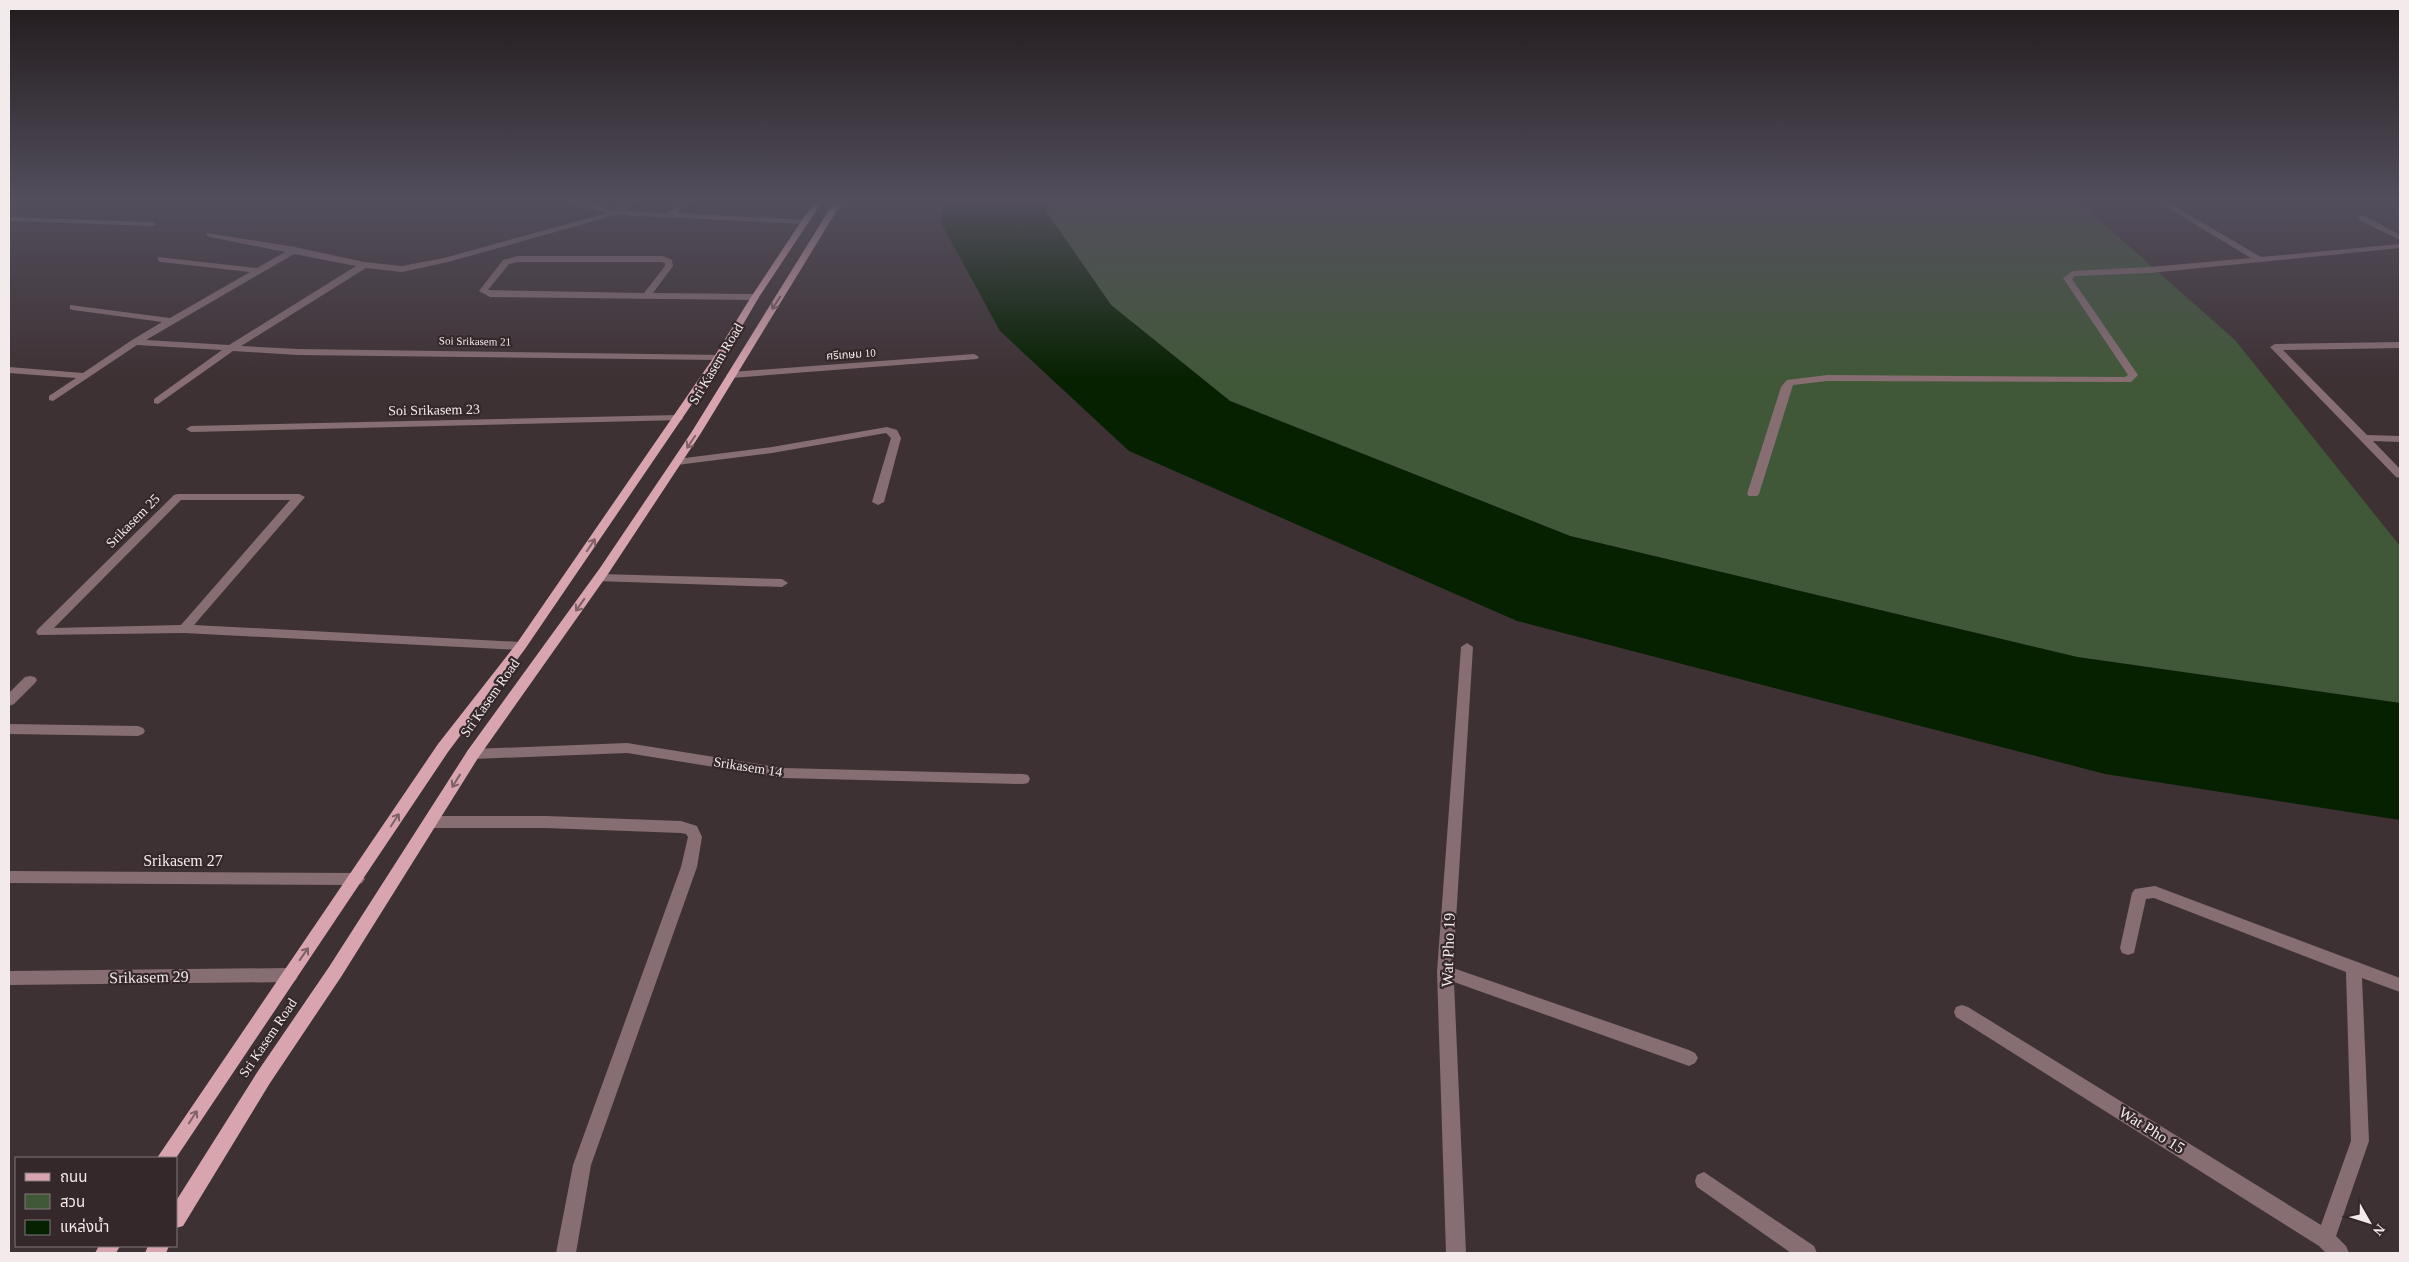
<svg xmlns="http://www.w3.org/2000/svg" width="2409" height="1262" font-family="'Times New Roman','Noto Sans Thai',serif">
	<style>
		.green { fill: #415838 }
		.water { fill: #062100 }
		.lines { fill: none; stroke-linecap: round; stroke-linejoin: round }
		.minor { fill: #876e73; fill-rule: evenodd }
		.major { fill: #d8a5af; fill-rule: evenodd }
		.oneway { stroke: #7e6066 }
		.labels { text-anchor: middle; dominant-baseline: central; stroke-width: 4.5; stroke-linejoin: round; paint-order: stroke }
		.far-street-label { font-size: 11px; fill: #f3eaec; stroke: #34282a }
		.street-label { font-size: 14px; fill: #f3eaec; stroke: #34282a }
		.near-street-label { font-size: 16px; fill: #f3eaec; stroke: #34282a }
	</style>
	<rect width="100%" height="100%" fill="#3e3134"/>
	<path class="green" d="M1047 202H2079L2235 340 2400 546V703L2077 657 1570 536 1230 401 1111 305 1046 211Z"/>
	<path class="water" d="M945 202H1047L1046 211 1111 305 1230 401 1570 536 2077 657 2400 703V820L2105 774 1517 621 1129 451 1000 331 940 221Z"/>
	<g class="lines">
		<g class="minor">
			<path d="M569 202H582L615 210 627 202H636L624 211 668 213 682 202H691L677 213 806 220 810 222 806 224 616 215 448 262 402 272 366 268 241 346 298 349 722 355 724 357 719 360 298 355 233 351 158 404 154 403V399L222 350 137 345 53 401 49 400V396L76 378 9 373V367L83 373 132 340 162 322 73 310 70 309V305L170 318 250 272 161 262 158 261V257L257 268 285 252 210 237 206 235 207 233 295 247 364 262 402 266 444 258 607 213ZM294 254 356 266 229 345 146 340Z"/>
			<path d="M2158 202H2167L2261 257 2400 244V248L2150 273 2075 276 2072 279 2138 375 2131 382 1827 381 1793 385 1759 494 1757 496H1749L1747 494 1781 387 1787 380 1827 375 2125 377 2128 375 2063 278 2073 271 2150 267 2251 258Z"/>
			<path d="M2359 216H2365L2400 235V240L2359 220Z"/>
			<path d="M9 217 152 222 156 224 152 226 9 221Z"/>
			<path d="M663 256 672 260 673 266 653 293 755 294 759 297 755 300 490 297 479 291 503 260 518 256ZM518 262H661L665 263V266L644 293 488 290 509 264Z"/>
			<path d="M2400 342V348L2283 350 2367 435 2400 436V442L2373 441 2400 469V478L2396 477 2270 347 2275 344Z"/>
			<path d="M974 354 979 357 977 359 731 378 726 375 731 372Z"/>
			<path d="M678 415 683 418 682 420 191 432 186 429 191 426Z"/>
			<path d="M887 427 897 430 901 438 884 502 878 505 872 502 891 438 886 433 772 453 677 465 672 462 677 459 772 447Z"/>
			<path d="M178 494H299L305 497 194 625 521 642 527 646 521 650 184 633 38 635 36 632 38 629 174 495ZM181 500H290L181 625 54 628Z"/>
			<path d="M599 574 782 579 788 583 782 587 595 581 593 578Z"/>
			<path d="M1467 643 1473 647 1453 968 1689 1050 1695 1053 1698 1058 1695 1063 1689 1066 1454 982 1466 1253H1446L1437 972 1461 647Z"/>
			<path d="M30 676 35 677 37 680 35 683 14 704 9 706V693L25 677Z"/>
			<path d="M9 724 138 726 143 728 145 731 143 734 138 736 9 734Z"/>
			<path d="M627 743 783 768 1023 774 1028 775 1030 779 1028 783 1023 784 783 778 627 753 473 759 468 758 466 754 468 750 473 749Z"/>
			<path d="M430 816H546L681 821 697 826 702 837 697 867 591 1165 576 1253H556L573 1165 681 867 688 837 686 834 681 833 546 828H430L425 826 423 822 425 818Z"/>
			<path d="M9 871 357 873 362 875 365 879 362 883 357 885 9 883Z"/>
			<path d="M2155 886 2400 978V992L2362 978 2369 1141 2336 1236 2346 1246 2349 1253H2326L2319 1246 1956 1017 1954 1012 1956 1007 1962 1005 1968 1007 2321 1225 2351 1141 2346 972 2154 898 2146 899 2134 953 2128 955 2122 953 2120 948 2132 893 2135 889Z"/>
			<path d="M290 968 296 970 298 975 296 980 290 982 9 985V971Z"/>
			<path d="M1704 1172 1814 1246 1817 1253H1791L1697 1187 1695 1181 1697 1175Z"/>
		</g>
		<g class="major">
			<path d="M814 202H822L759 297 724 357 525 649 448 752 176 1158H157L438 744 517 643 714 357 751 297Z"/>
			<path d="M834 202H842L701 433 608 574 478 758 341 977 270 1083 183 1226 176 1228V1201L258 1071 329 967 468 750 600 568 691 433Z"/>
			<path d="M99 1246H120L116 1253H95Z"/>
			<path d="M148 1246H169L166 1253H145Z"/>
		</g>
	</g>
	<defs><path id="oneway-shaft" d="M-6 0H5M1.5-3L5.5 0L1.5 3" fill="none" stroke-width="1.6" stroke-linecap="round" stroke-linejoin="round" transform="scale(1.25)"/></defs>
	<g class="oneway">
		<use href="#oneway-shaft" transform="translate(776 303) rotate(123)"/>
		<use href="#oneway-shaft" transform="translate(691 442) rotate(124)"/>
		<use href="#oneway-shaft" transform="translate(591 545) rotate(-56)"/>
		<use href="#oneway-shaft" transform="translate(580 605) rotate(125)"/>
		<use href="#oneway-shaft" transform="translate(456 781) rotate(122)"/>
		<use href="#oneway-shaft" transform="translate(395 820) rotate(-57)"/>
		<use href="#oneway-shaft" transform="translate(304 954) rotate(-55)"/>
		<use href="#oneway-shaft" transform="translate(193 1117) rotate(-57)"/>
	</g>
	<linearGradient id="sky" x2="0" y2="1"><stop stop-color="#221b1d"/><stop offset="0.53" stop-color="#524e5c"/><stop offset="1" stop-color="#524e5c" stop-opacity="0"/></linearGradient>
	<rect width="2409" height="379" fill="url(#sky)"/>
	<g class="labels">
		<g class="far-street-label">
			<text transform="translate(475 341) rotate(1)">Soi Srikasem 21</text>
			<text transform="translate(851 354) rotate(-4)">ศรีเกษม 10</text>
		</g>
		<g class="street-label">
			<text transform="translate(716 364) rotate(-59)">Sri Kasem Road</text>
			<text transform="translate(434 410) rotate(-1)">Soi Srikasem 23</text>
			<text transform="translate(133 521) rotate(-45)">Srikasem 25</text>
			<text transform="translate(490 698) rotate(-55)">Sri Kasem Road</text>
			<text transform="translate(748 767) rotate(9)">Srikasem 14</text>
			<text transform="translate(268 1038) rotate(-56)">Sri Kasem Road</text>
		</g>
		<g class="near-street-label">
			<text x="183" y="860">Srikasem 27</text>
			<text transform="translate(1448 950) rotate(-88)">Wat Pho 19</text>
			<text transform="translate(149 977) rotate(-1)">Srikasem 29</text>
			<text transform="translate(2152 1130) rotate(32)">Wat Pho 15</text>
		</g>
	</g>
	<rect width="2409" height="1262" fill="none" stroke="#f3eaec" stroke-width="20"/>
	<rect x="15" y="1157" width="162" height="90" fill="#34282a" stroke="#807678"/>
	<rect x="25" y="1173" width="25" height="8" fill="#d8a5af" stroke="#807678"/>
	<text x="60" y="1182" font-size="15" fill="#f3eaec">ถนน</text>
	<rect x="25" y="1194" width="25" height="15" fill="#415838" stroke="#807678"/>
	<text x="60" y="1207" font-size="15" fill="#f3eaec">สวน</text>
	<rect x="25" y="1220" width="25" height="15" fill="#062100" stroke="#807678"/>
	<text x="60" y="1232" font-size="15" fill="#f3eaec">แหล่งน้ำ</text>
	<g transform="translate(2369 1222) rotate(129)" stroke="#34282a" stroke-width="4" paint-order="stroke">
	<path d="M0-4L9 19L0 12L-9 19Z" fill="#f3eaec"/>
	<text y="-8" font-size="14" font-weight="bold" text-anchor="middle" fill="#f3eaec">N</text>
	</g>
</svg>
